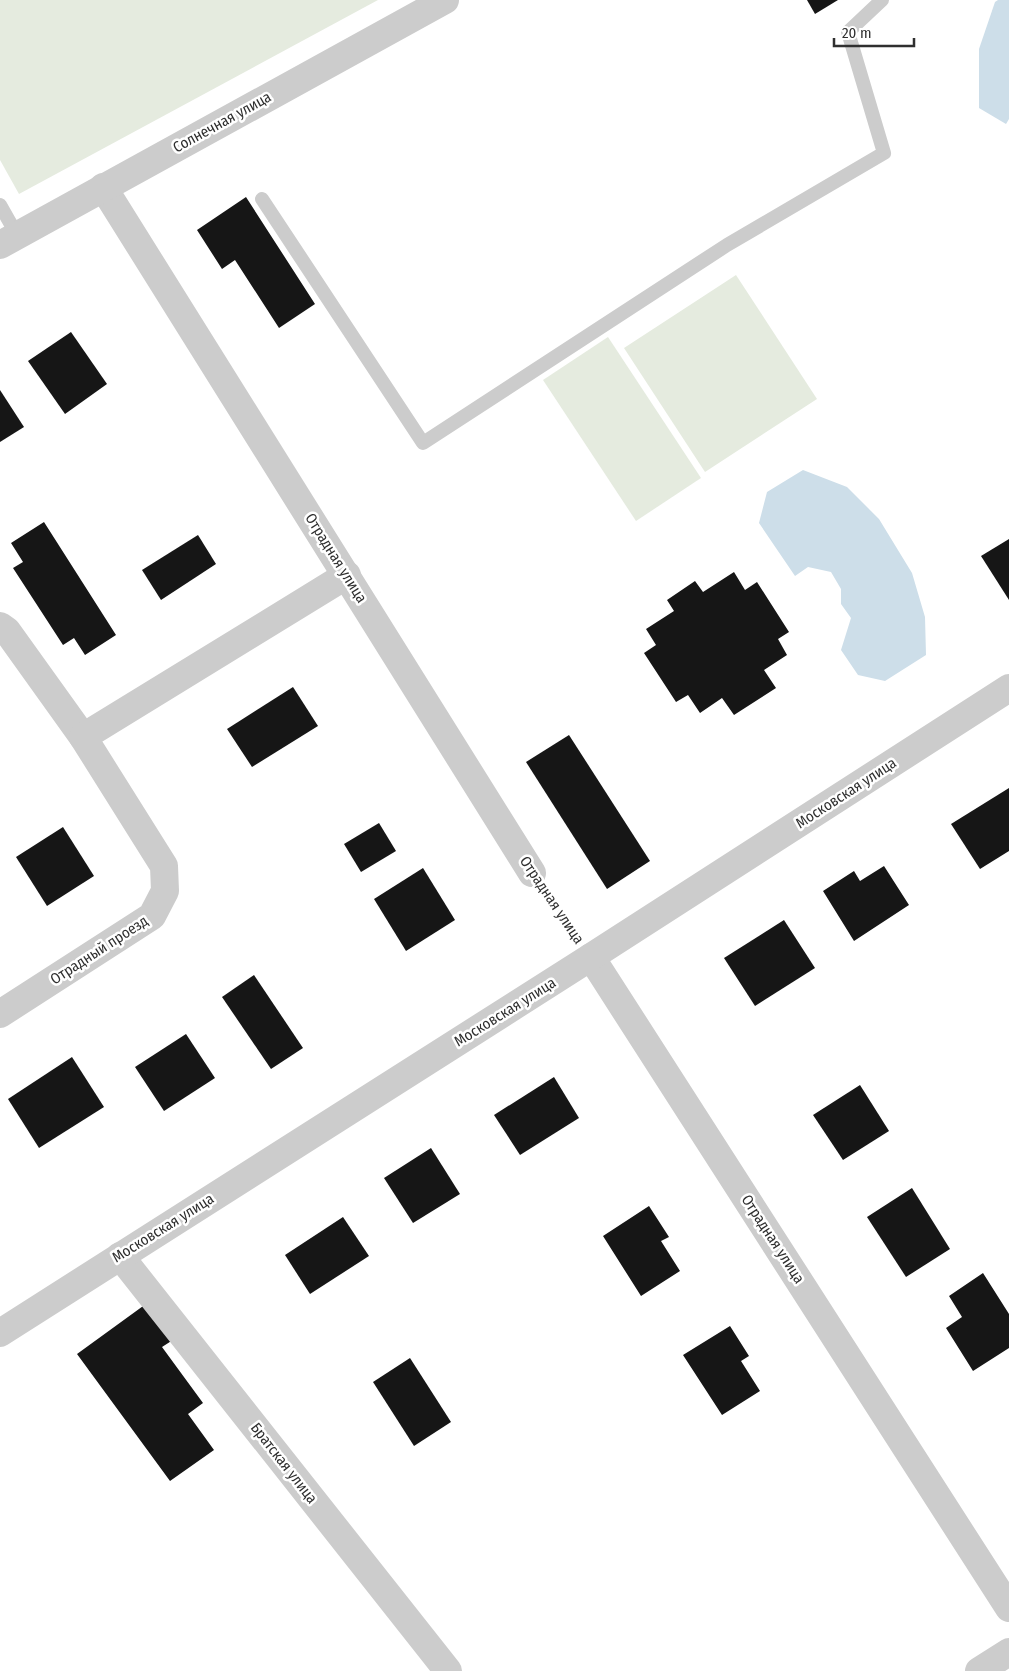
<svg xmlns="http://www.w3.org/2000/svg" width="1009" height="1671" font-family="'Fira Sans Condensed',sans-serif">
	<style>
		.green { fill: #e5ebdf }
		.water { fill: #cddee9 }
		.building { fill: #161616 }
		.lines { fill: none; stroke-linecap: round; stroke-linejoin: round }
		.path { stroke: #ccc; stroke-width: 3; stroke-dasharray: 2.5 2.5; stroke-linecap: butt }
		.lane { stroke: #ccc; stroke-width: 14 }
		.street { stroke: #ccc; stroke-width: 28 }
		.labels { text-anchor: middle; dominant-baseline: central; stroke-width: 5; stroke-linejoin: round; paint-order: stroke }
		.street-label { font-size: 15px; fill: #2f2f2f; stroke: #fff }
	</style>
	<rect width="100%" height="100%" fill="#fff"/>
	<g class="green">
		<path d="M0 0H378L19 194 0 160Z"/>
		<path d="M736 275 817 399 705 472 624 348Z"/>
		<path d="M608 337 701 478 636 521 543 380Z"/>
	</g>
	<g class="water">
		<path d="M998 0H1009V119L1006 124 979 108V49L995 2Z"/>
		<path d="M803 470 847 487 879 519 912 573 925 617 926 655 885 681 858 675 841 650 851 618 841 604V589L831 572 808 567 795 576 759 523 767 492Z"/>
	</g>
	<g class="building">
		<path d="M807 0H838L815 14Z"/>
		<path d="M246 197 315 304 279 328 235 260 222 269 197 230Z"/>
		<path d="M71 332 107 384 65 414 28 361Z"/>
		<path d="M0 390 24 427 0 442Z"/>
		<path d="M44 522 116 635 85 655 74 638 63 645 13 568 23 562 11 543Z"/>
		<path d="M198 535 216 564 161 600 142 570Z"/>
		<path d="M1009 539V600L981 556Z"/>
		<path d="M734 572 745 590 757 582 789 632 778 639 787 655 764 670 776 688 734 715 722 698 700 713 688 695 676 702 644 653 656 645 646 629 674 611 667 600 695 581 703 592Z"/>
		<path d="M293 687 318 726 252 767 227 729Z"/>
		<path d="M569 735 650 861 607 889 526 762Z"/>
		<path d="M1009 788V851L980 869 951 824Z"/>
		<path d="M379 823 396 851 361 872 344 844Z"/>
		<path d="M63 827 94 876 47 906 16 857Z"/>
		<path d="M884 866 909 905 854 941 823 891 854 871 860 881Z"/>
		<path d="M423 868 455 920 406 951 374 899Z"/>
		<path d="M784 920 815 968 755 1006 724 958Z"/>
		<path d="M254 975 303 1048 271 1069 222 997Z"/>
		<path d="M186 1034 215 1078 164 1111 135 1067Z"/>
		<path d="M72 1057 104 1107 39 1148 8 1099Z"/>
		<path d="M554 1077 579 1118 520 1155 494 1115Z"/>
		<path d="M860 1085 889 1131 843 1160 813 1115Z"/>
		<path d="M431 1148 460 1194 413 1223 384 1178Z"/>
		<path d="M912 1188 950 1249 906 1277 867 1217Z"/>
		<path d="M649 1206 669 1237 661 1241 680 1271 641 1296 603 1236Z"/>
		<path d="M343 1217 369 1256 310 1294 285 1255Z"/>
		<path d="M983 1273 1009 1314V1348L973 1371 946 1328 962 1317 949 1296Z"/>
		<path d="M150 1301 176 1338 162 1347 203 1403 188 1414 214 1450 170 1481 77 1354Z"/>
		<path d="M730 1326 749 1356 741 1361 760 1391 722 1415 683 1355Z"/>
		<path d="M410 1358 451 1422 414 1446 373 1382Z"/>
	</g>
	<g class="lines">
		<path class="path" d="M547 894 577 936"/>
		<g class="lane">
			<path d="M262 199 423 443 727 245 884 153 848 32 882 0"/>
			<path d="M0 205 17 235"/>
		</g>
		<g class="street">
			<path d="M103 187 532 873"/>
			<path d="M0 245 445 0"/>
			<path d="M0 626 7 631 83 737"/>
			<path d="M591 957 1009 1608"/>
			<path d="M0 1014 152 916 165 891 164 866 83 737 347 575"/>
			<path d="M120 1256 448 1671"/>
			<path d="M0 1333 591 957 1009 688"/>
			<path d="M979 1671 1009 1652"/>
		</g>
	</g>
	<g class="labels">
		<g class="street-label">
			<text transform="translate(222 122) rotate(-29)">Солнечная улица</text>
			<text transform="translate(336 558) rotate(58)">Отрадная улица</text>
			<text transform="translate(846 793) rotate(-33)">Московская улица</text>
			<text transform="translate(552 900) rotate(56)">Отрадная улица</text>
			<text transform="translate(99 950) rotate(-33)">Отрадный проезд</text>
			<text transform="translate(505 1012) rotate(-32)">Московская улица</text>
			<text transform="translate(163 1228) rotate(-32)">Московская улица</text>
			<text transform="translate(773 1239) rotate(57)">Отрадная улица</text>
			<text transform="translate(284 1463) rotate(52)">Братская улица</text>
		</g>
	</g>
	<path d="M834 38v8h80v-8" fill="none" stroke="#2f2f2f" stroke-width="2.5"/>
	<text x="842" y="38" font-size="15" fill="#2f2f2f" stroke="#ffffff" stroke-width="4" paint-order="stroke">20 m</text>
</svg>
